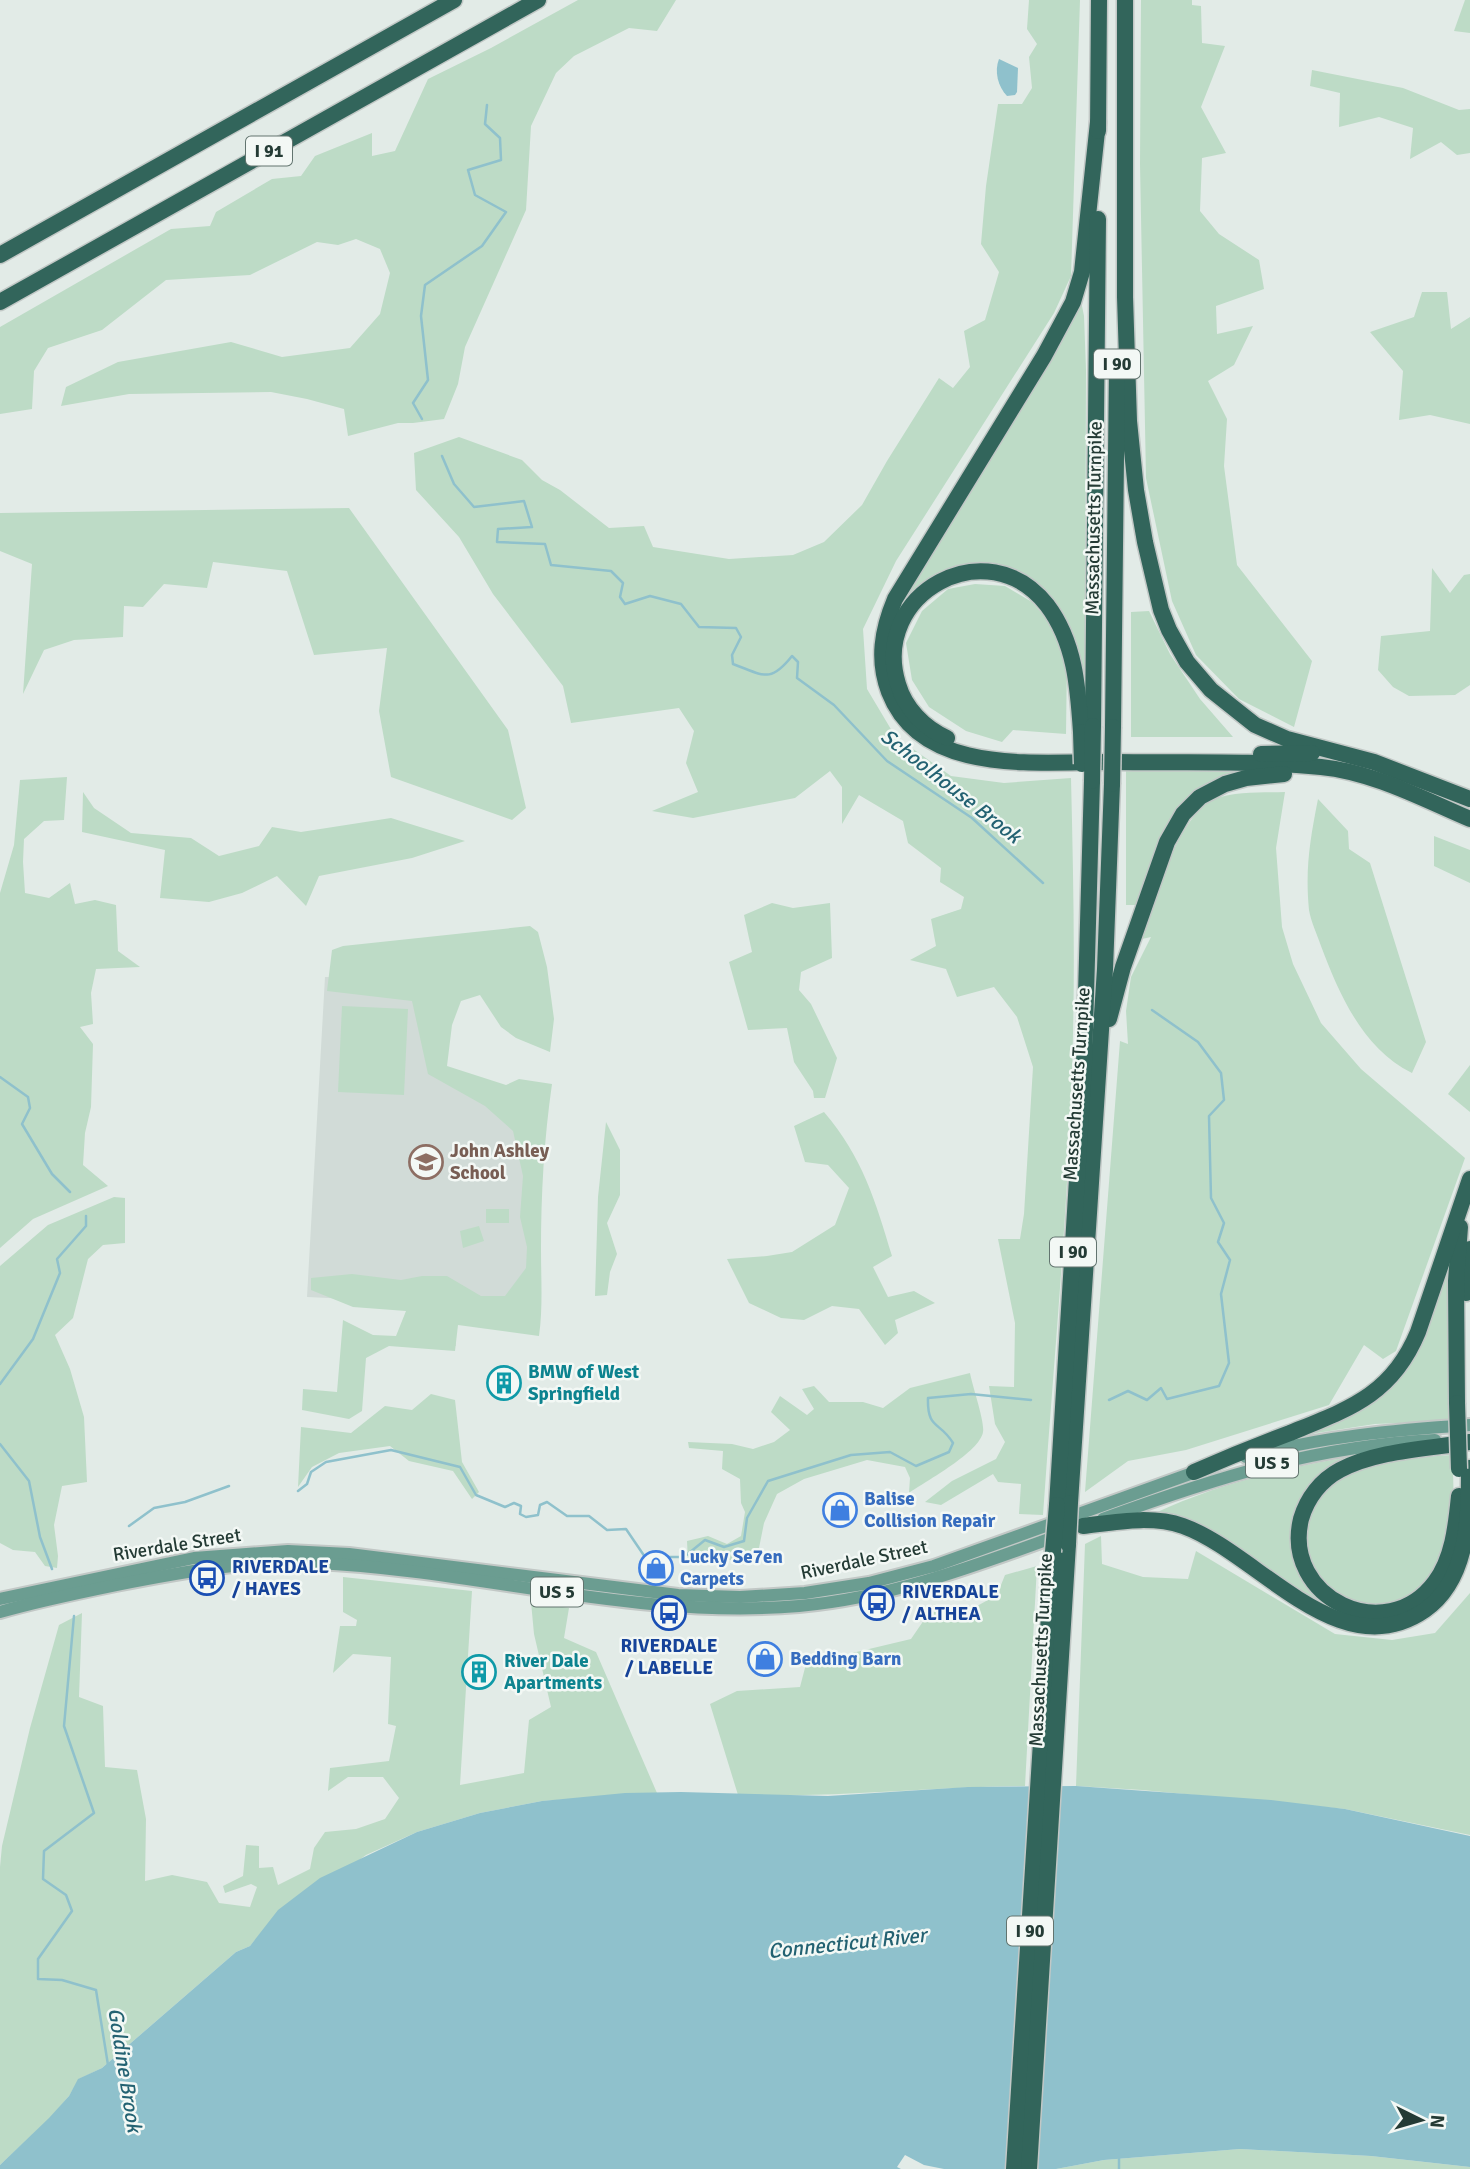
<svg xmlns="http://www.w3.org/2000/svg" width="1470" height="2169" font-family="Signika,sans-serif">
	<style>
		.built { fill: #d1dbd7 }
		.green { fill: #bddbc6 }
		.water { fill: #8fc1cc }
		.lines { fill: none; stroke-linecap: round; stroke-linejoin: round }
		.stream { stroke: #8fc1cc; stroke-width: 2.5 }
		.major-casing { stroke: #c2c8c6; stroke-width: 16 }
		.highway-casing { stroke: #c2c8c6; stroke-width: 19 }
		.major { stroke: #6b9d91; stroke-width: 12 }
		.highway { stroke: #32655b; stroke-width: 16 }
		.highway-bridge-casing { stroke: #c2c8c6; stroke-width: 19; stroke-linecap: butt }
		.highway-bridge { stroke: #32655b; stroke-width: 16 }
		.labels { text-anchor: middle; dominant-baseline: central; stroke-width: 5; stroke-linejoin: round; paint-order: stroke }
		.shield { fill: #f3f8f5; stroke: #62746f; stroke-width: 2 }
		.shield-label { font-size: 18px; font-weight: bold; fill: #243b35 }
		.street-label { font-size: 19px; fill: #243b35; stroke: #f3f8f5 }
		.education-label { font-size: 19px; font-weight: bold; fill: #785e54; stroke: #f3f8f5; text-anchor: start }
		.culture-label { font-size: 19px; font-weight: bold; fill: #0d838f; stroke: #f3f8f5; text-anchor: start }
		.shop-label { font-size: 19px; font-weight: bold; fill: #366cbe; stroke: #f3f8f5; text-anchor: start }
		.transit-label { font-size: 19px; font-weight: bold; fill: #164399; stroke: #f3f8f5; text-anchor: start }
		.water-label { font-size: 21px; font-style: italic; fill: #236272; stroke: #f3f8f5 }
	</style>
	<rect width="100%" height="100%" fill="#e2ebe7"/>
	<path class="built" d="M325 977 420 978 435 1068 537 1110 534 1292 456 1324V1346L412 1344 413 1302 307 1297Z"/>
	<g class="green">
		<path d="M578 0H676L657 31 629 28 574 56 556 73 531 126 526 210 465 347 458 384 444 419 413 423H398L348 436 344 409 307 399 271 392 129 394 61 406 66 387 118 362 231 342 282 357 350 348 380 314 390 273 380 249 356 239 338 245 317 242 250 275 166 280 102 330 48 348 34 371 32 409 0 414V327L171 229 210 226 216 212 272 179 301 176 315 156 372 133V156L395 151 428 79 491 48Z"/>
		<path d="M1029 0H1080L1071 276 1054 313 896 561 863 629 867 689 895 736 951 776 1004 783 1071 778C1073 863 1075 948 1073 1033 1070 1194 1054 1355 1043 1515L1019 1514 1021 1484 998 1482 993 1474 941 1505 925 1502 952 1481 996 1459 1005 1442 995 1424 989 1386 1014 1387 1015 1323 998 1239H1020L1024 1214 1033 1067 1017 1017 994 987 957 997 946 969 910 960 936 946 931 919 961 909 964 897 940 882 941 868 908 843 903 821 859 795 842 824V787L830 771 795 798 693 818 652 811 698 792 686 763 694 731 679 708 571 723 563 686 493 594 459 537 416 490 414 453 459 437 522 460 542 480 560 490 609 528 644 526 653 547 729 559 793 555 824 542 862 505 887 461 939 378 953 388 970 367 964 331 985 320 999 272 981 244 986 186 998 104H1022L1032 88 1029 57 1037 44 1027 29Z"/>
		<path d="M1141 0H1192V5L1201 6 1202 43 1225 46 1201 107 1226 153 1202 158 1200 211 1219 234 1259 260 1264 289 1216 306 1217 334 1253 326 1234 365 1208 381 1227 419 1224 466 1237 565 1312 661 1294 727 1239 699 1196 655 1172 601 1146 478 1140 164Z"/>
		<path d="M1465 0H1470V33L1454 31Z"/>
		<path d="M1312 70 1403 88 1459 110 1470 109V153L1457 155 1441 142 1410 159 1413 128 1379 117 1339 127 1340 93 1310 86Z"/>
		<path d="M1422 292H1447L1451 329 1470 317V424L1430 415 1399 420 1403 371 1370 332 1414 317Z"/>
		<path d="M1081 301 1084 316 1086 370 1085 694 1045 593 959 568 889 633 895 614Z"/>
		<path d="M349 508 508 730 526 808 512 820 391 777 379 711 387 648 314 655 287 571 213 562 207 588 164 584 143 607 124 606 123 637 74 640 44 650 23 694 32 564 0 551V513Z"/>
		<path d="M1432 568 1450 593 1464 575 1470 574V685L1455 695 1409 696 1393 687 1378 670 1381 636 1430 631Z"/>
		<path d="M975 584 1005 586 1032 602 1057 631 1067 657 1066 734 1013 730 1002 742 966 731 929 707 912 680 906 643 922 611 948 589Z"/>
		<path d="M1149 611 1170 654 1200 699 1233 737H1131V612Z"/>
		<path d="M1126 769 1150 771 1232 770 1233 775 1187 800 1172 816 1137 905H1126Z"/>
		<path d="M67 777 64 820 44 821 24 839 23 862 25 893 49 898 70 883 75 904 95 900 116 905 118 951 140 967 96 969 91 993 93 1024 80 1027 93 1044 91 1107 85 1133 83 1165 108 1186 33 1219 0 1248V893L14 845 20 780Z"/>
		<path d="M83 792 94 808 131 833 191 838 219 856 259 846 272 827 301 832 391 818 465 841 412 858 319 876 306 906 277 876 242 893 209 902 160 898 165 850 82 832Z"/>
		<path d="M1285 792 1276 848 1282 927 1293 964 1321 1023 1361 1069 1465 1158 1396 1351 1383 1359 1364 1345 1329 1405 1186 1450 1128 1461 1085 1492 1120 1041 1128 1044 1126 1011 1131 977 1151 937 1142 939C1153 903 1178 814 1215 799 1235 791 1264 793 1285 792Z"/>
		<path d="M1318 799 1348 831 1349 849 1370 863 1426 1042 1412 1073C1363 1049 1339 994 1321 946 1317 934 1311 922 1309 910 1305 869 1310 840 1318 799Z"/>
		<path d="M1434 836 1470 850V883L1434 866Z"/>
		<path d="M772 903 793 908 830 903 832 958 801 972 799 990 811 1004 837 1058 825 1098H814L813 1091 794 1062 787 1028 748 1030 729 962 752 952 744 915Z"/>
		<path d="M530 926 538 932 547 967 554 1019 550 1052 516 1038 501 1027 480 995 461 1001 452 1025 447 1066 506 1085 519 1079 552 1084C544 1139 541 1195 541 1250 541 1279 543 1307 539 1336L458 1325 455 1351 389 1346 366 1358 362 1411 349 1419 302 1410 303 1389 337 1392 343 1320 373 1335 396 1336 406 1311 353 1307 311 1290V1278L352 1274 401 1280 422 1276H447L481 1296H505L526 1268 527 1247 520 1217 523 1176 513 1131 485 1106 428 1074 412 1001 327 991 332 950 343 946Z"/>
		<path d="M342 1006 408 1009 404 1095 338 1092Z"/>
		<path d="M1470 1065V1112L1448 1094Z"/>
		<path d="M824 1112C863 1158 875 1200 892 1256L873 1267 888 1297 914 1291 935 1303 895 1320 898 1333 885 1345 859 1309 832 1306 804 1320 781 1318 749 1303 727 1259 767 1256 792 1252 835 1225 849 1188 828 1165 805 1162 794 1126Z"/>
		<path d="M606 1122 620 1150V1195L607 1223 617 1254 610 1272 607 1295 595 1296 598 1197Z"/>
		<path d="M114 1197 125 1198V1243L103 1245 88 1259 73 1318 55 1335 70 1369 84 1417 87 1482 62 1486 54 1525 58 1556 57 1568 45 1566 35 1552 13 1550 0 1543V1266L48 1225Z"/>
		<rect x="486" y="1209" width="23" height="14"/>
		<path d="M479 1226 484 1241 463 1248 460 1231Z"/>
		<path d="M1451 1265 1450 1421 1375 1424 1297 1436C1322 1426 1348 1417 1372 1403 1418 1377 1430 1314 1447 1268Z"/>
		<path d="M970 1373C972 1385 985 1422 983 1432 980 1452 926 1481 909 1493L910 1478 905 1467 867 1460 804 1479 777 1494 764 1523 758 1553 733 1561 708 1553 688 1561 687 1541 708 1536 727 1544 741 1536 745 1512 741 1503 740 1479 722 1469 723 1451 689 1448 688 1442 732 1444 753 1449 774 1442 790 1430 771 1412 780 1396 807 1415 814 1409 802 1389 814 1386 829 1402H863L883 1408 910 1388Z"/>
		<path d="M431 1394 455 1400 462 1462 479 1492 472 1499 453 1471 409 1461 390 1446 339 1453 312 1467 298 1487 301 1427 351 1433 385 1406 412 1410Z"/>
		<path d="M1373 1453 1326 1473 1293 1537 1343 1615 1153 1514C1223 1481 1296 1465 1373 1453Z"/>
		<path d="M1451 1455C1458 1499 1452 1581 1403 1602 1399 1604 1392 1604 1387 1605 1375 1607 1357 1608 1346 1602 1326 1593 1309 1569 1307 1548 1301 1465 1389 1460 1451 1455Z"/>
		<path d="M1101 1536 1102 1564 1143 1577 1188 1579 1196 1551 1335 1634 1392 1640 1435 1633 1470 1593V1835L1345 1809 1142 1790 1076 1786 1085 1544Z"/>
		<path d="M1037 1566 1025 1786C929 1787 834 1798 738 1795L710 1704 737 1691 800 1687 806 1664 911 1639 935 1604 948 1622 997 1595 1005 1575Z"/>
		<path d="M343 1577 472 1591 460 1785 524 1773 529 1720 551 1707 534 1634 531 1602 569 1608 564 1638 596 1652 657 1793 542 1801 480 1813 417 1832 366 1855 260 1934 250 1946 236 1952 102 2068 79 2079 69 2096 50 2118 0 2165V1867L2 1846 30 1728 59 1625 82 1613 79 1697 103 1706 105 1767 137 1770 146 1819 145 1881 172 1875 207 1882 219 1903 250 1907 257 1887 251 1884 225 1893 223 1886 243 1876 246 1845 259 1846V1868L273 1867 278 1885 310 1869 314 1848 325 1832 356 1829 385 1819 399 1798 383 1777H348L328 1791 330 1768 389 1761 396 1726 388 1724 391 1657 353 1654 333 1673 340 1626H356L357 1620 343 1612Z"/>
		<path d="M1240 2149 1371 2156 1470 2167V2169H1056L1104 2160Z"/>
	</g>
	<g class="water">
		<path d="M999 59 1018 68 1017 92 1015 95 1007 96C998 87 994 71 999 59Z"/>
		<path d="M1076 1786 1271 1800 1345 1809 1470 1836V2167L1371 2156 1240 2149 1104 2160 1056 2169H944L924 2165 905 2155 897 2167 901 2169H0V2165L49 2118 69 2096 78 2079 102 2068 236 1952 250 1946 278 1910 320 1878 417 1832 480 1813 542 1801 625 1793 681 1792 828 1796 968 1787Z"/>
	</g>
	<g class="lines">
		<g class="stream">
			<path d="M422 419 413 403 428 380 421 316 425 285 482 246 506 212 475 195 468 170 501 160 500 138 485 124 487 105"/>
			<path d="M442 456 454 484 474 507 524 501 532 527 498 529 497 542 545 544 551 565 611 571 623 583 620 597 625 604 650 596 681 604 699 627 736 628 741 637 732 655 733 664C763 675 770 684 792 656L798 662 797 678 834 705 887 761 972 818 1043 883"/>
			<path d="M0 1077 28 1097 30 1108 22 1124 52 1174 70 1192"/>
			<path d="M0 1384 33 1339 60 1273 57 1259 86 1226V1216"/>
			<path d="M1109 1400 1128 1391 1147 1400 1161 1388 1167 1399 1219 1386 1229 1363 1221 1294 1230 1260 1218 1242 1224 1223 1211 1198 1209 1116 1224 1100 1221 1073 1198 1042 1152 1010"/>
			<path d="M0 1444 29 1481 40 1537 52 1569"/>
			<path d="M298 1491 307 1484 311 1472 326 1462 391 1450 460 1467 476 1495 505 1507 514 1503 521 1506 520 1514 526 1517 538 1515 540 1505 547 1502 567 1516H589L607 1530 626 1529 645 1557H684L705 1540 724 1547 744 1541 747 1518 768 1481 851 1455 890 1452 916 1466 949 1452 953 1443C940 1421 927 1430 928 1398L971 1394 1031 1400"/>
			<path d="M129 1526 154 1508 185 1502 229 1486"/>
			<path d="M74 1616 64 1726 94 1813 44 1851 43 1879 66 1895 72 1911 38 1959V1979L62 1980 96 1990 108 2065"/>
			<path d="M1119 2158V2169"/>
		</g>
		<g class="major-casing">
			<g id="major">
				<path d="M1246 1457C1319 1437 1394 1430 1470 1425"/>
				<path d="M1103 1519C1215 1478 1315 1446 1435 1440"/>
				<path d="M0 1599 194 1558 288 1551 349 1554 678 1595 740 1597 805 1593 869 1583 934 1566 1201 1470"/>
				<path d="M0 1612C38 1601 77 1593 116 1585 182 1572 246 1560 315 1563 477 1570 636 1620 799 1606 890 1598 975 1566 1060 1535"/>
			</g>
		</g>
		<g class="highway-casing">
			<g id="highway">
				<path d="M1125 0V297L1129 421 1136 490 1145 542 1161 610 1169 630 1187 662 1211 690 1255 725 1287 739 1374 762 1470 799"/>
				<path d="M1098 122 1082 272 1073 302 1044 356 895 599C882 630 877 660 889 692 922 778 1040 761 1115 762 1183 763 1253 760 1321 767 1373 772 1423 799 1470 819"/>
				<path d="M1098 131 1099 0"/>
				<path d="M0 255 454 0"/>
				<path d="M0 302 538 0"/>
				<path d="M1093 726 1098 219"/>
				<path d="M1113 727 1117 366"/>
				<path d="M947 738C924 728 905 708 898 684 870 593 988 529 1047 605 1075 642 1078 687 1081 732"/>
				<path d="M1261 754 1312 753"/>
				<path d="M1109 1019 1123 967 1167 842 1183 814 1200 797 1225 784 1246 778 1284 774"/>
				<path d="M1466 1293 1470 1249"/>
				<path d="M1457 1403 1456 1281 1460 1227"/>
				<path d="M1194 1472C1226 1458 1258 1445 1290 1433 1349 1409 1392 1395 1418 1332L1470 1179"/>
				<path d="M1459 1496C1456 1525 1453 1558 1435 1582 1386 1648 1282 1598 1301 1519 1307 1498 1321 1480 1340 1470 1378 1450 1428 1449 1470 1442"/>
				<path d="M1070 1503 1105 969 1112 784"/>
				<path d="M1057 1505 1084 1065 1092 781"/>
				<path d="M1083 1526C1116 1522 1151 1515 1183 1526 1258 1553 1340 1669 1425 1610 1469 1579 1469 1517 1469 1468"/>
				<path d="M1014 2169 1053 1552"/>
				<path d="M1029 2169 1068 1544"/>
			</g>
		</g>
		<use href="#major" class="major"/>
		<use href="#highway" class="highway"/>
		<g class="highway-bridge-casing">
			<g id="highway-bridge">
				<path d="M1081 732 1082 764"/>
				<path d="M1092 781 1093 726"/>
				<path d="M1112 784 1113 727"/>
				<path d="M1457 1403 1459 1469"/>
				<path d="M1068 1544 1070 1503"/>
				<path d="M1053 1552 1057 1505"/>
			</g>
		</g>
		<use href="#highway-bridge" class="highway-bridge"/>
	</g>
	<defs>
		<g id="school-ring" transform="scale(1.75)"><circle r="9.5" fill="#f3f8f5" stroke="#8d6e63" stroke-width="1.5"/><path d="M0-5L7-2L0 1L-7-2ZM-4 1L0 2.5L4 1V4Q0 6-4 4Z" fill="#8d6e63"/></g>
		<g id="building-ring" transform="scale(1.75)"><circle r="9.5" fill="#f3f8f5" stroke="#0f9aa8" stroke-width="1.5"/><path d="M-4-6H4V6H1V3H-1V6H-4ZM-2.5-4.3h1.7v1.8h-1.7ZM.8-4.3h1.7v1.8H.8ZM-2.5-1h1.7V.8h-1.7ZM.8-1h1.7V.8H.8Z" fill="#0f9aa8"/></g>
		<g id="shop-ring" transform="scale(1.75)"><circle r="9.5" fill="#f3f8f5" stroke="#3f7fe0" stroke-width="1.5"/><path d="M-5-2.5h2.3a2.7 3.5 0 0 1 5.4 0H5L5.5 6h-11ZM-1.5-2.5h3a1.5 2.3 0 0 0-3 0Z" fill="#3f7fe0"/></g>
		<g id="bus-ring" transform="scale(1.75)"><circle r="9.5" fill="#f3f8f5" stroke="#1a4fb4" stroke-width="1.5"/><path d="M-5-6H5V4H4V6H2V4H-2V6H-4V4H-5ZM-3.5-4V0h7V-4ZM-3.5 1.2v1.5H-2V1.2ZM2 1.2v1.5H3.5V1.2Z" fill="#1a4fb4"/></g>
	</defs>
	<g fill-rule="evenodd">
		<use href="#school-ring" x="426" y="1162"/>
		<use href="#building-ring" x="504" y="1383"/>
		<use href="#shop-ring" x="840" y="1510"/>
		<use href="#shop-ring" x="656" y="1568"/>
		<use href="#bus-ring" x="207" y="1578"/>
		<use href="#bus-ring" x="877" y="1603"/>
		<use href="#bus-ring" x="669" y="1613"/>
		<use href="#shop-ring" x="765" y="1659"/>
		<use href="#building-ring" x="479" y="1672"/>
	</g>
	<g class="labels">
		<g class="shield">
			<rect x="246" y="136.5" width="46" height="29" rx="5"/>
			<rect x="1094" y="349.5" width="46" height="29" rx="5"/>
			<rect x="1050" y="1237.5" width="46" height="29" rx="5"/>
			<rect x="1246" y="1448.5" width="52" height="29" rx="5"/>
			<rect x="531" y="1577.5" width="52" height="29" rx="5"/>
			<rect x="1007" y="1916.5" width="46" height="29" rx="5"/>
		</g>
		<g class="shield-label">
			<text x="269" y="151">I 91</text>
			<text x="1117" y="364">I 90</text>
			<text x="1073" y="1252">I 90</text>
			<text x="1272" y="1463">US 5</text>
			<text x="557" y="1592">US 5</text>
			<text x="1030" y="1931">I 90</text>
		</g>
		<g class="street-label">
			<text transform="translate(1094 518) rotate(-89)">Massachusetts Turnpike</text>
			<text transform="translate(1077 1084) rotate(-86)">Massachusetts Turnpike</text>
			<text transform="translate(177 1545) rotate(-9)">Riverdale Street</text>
			<text transform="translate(864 1560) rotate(-12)">Riverdale Street</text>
			<text transform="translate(1041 1650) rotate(-87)">Massachusetts Turnpike</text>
		</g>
		<g class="education-label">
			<text x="450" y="1151">John Ashley<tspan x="450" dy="22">School</tspan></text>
		</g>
		<g class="culture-label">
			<text x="528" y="1372">BMW of West<tspan x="528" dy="22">Springfield</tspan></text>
			<text x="504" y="1661">River Dale<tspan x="504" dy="22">Apartments</tspan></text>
		</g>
		<g class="shop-label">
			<text x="864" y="1499">Balise<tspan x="864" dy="22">Collision Repair</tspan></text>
			<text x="680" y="1557">Lucky Se7en<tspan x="680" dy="22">Carpets</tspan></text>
			<text x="790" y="1659">Bedding Barn</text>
		</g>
		<g class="transit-label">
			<text x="232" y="1567">RIVERDALE<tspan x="232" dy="22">/ HAYES</tspan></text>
			<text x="902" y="1592">RIVERDALE<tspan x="902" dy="22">/ ALTHEA</tspan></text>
			<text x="669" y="1646" text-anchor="middle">RIVERDALE<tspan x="669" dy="22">/ LABELLE</tspan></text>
		</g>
		<g class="water-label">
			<text transform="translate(951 786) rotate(38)">Schoolhouse Brook</text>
			<text transform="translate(847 1943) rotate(-6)">Connecticut River</text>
			<text transform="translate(125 2070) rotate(81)">Goldine Brook</text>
		</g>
	</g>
	<g transform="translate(1421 2120) rotate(95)" stroke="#f3f8f5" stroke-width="5" paint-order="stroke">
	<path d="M0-5L12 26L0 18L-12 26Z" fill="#243b35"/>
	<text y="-10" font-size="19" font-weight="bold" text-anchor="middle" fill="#243b35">N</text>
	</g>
</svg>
